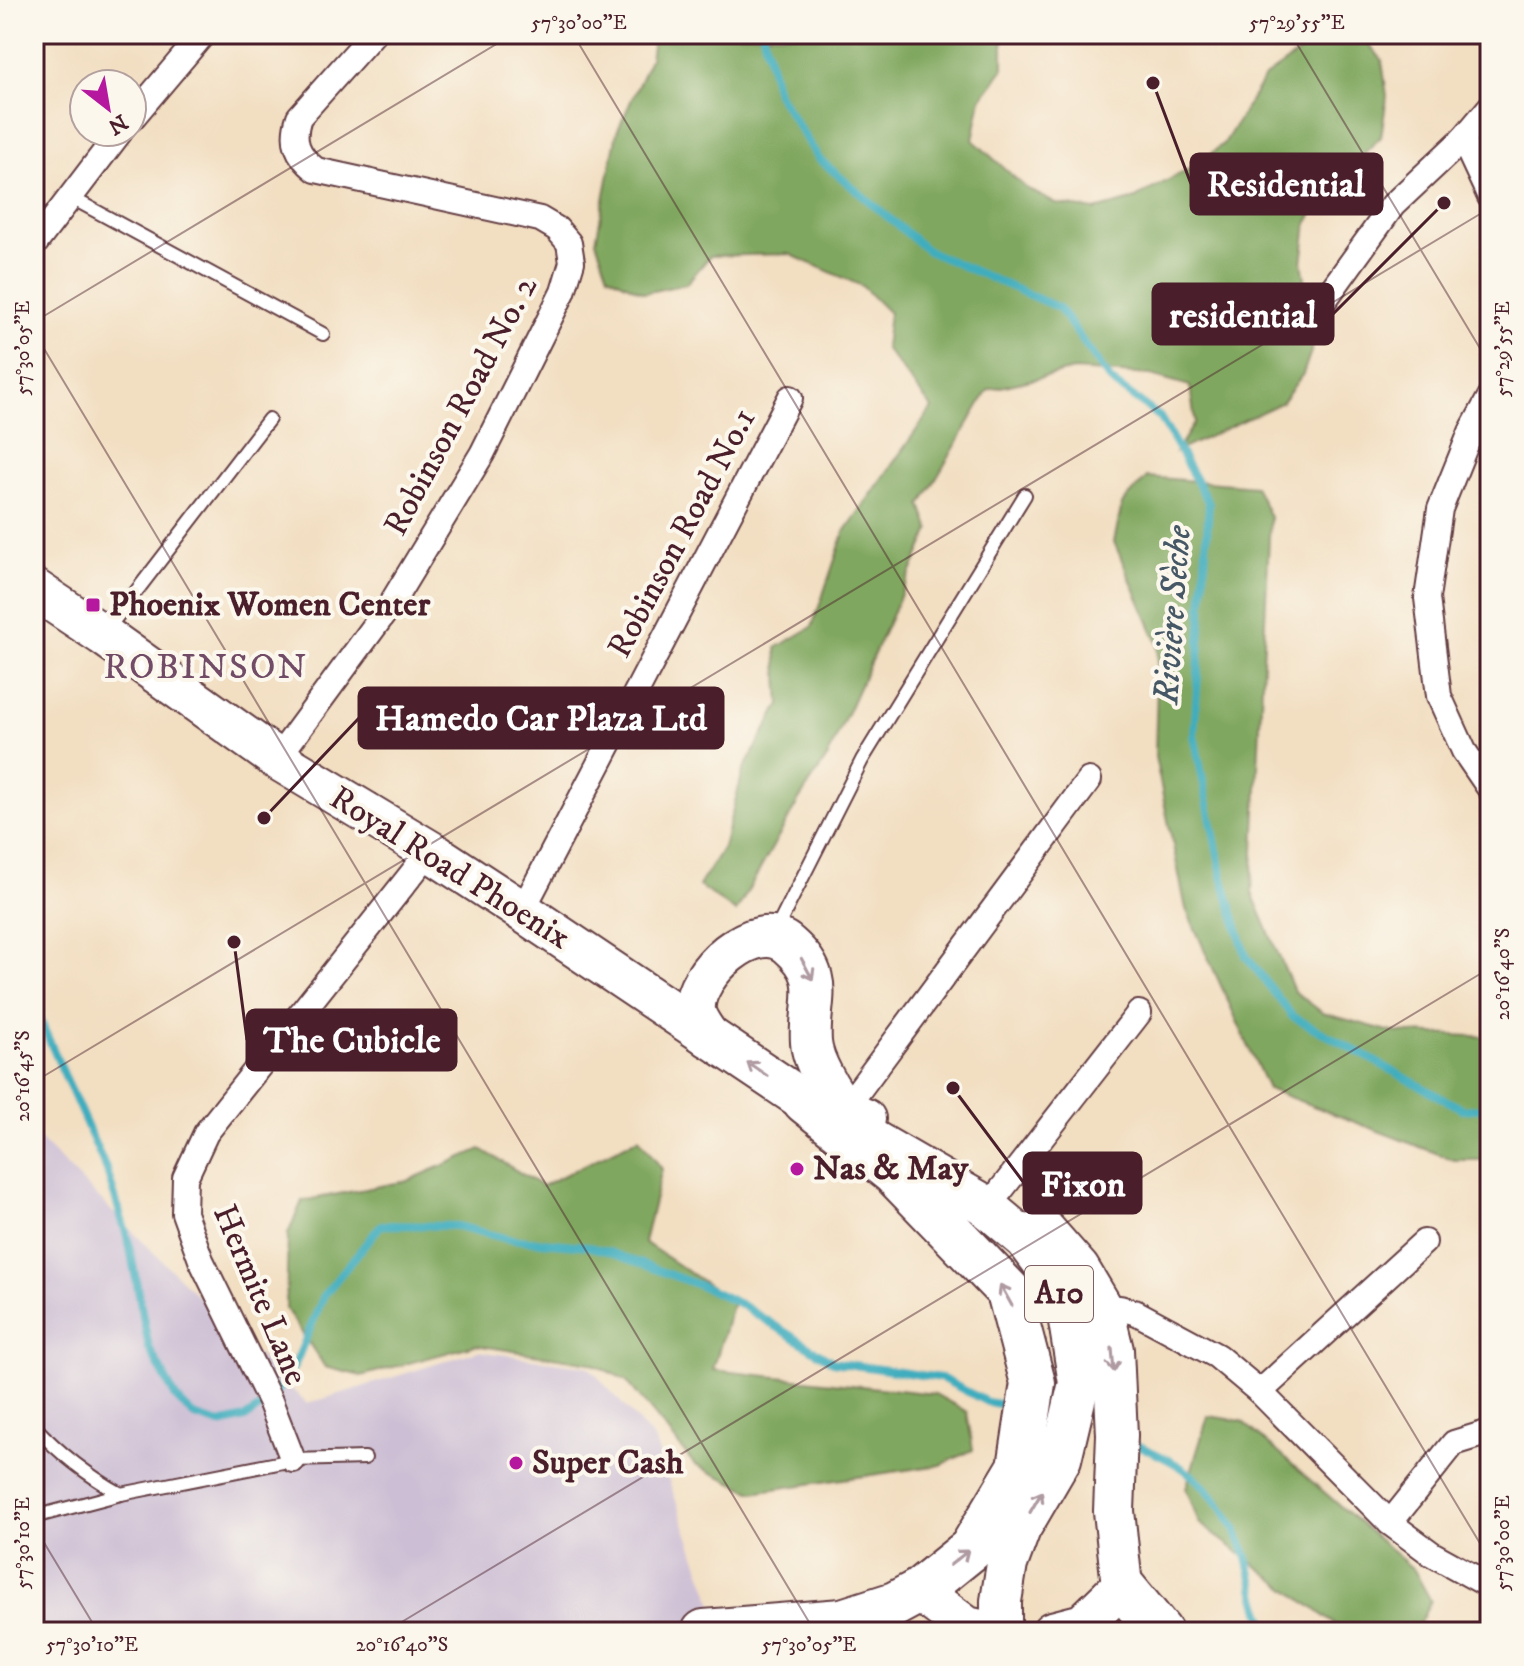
<svg xmlns="http://www.w3.org/2000/svg" width="1524" height="1666" font-family="'IM FELL DW Pica',serif">
	<style>
		.industrial { fill: #ccbed4 }
		.forest { fill: #80a75e; stroke: #656344; stroke-width: 2 }
		.lines { fill: none; stroke-linecap: round; stroke-linejoin: round }
		.stream { stroke: #40adbe; stroke-width: 8 }
		.lane-casing { stroke: #633c42; stroke-width: 16 }
		.street-casing { stroke: #633c42; stroke-width: 28 }
		.primary-casing { stroke: #633c42; stroke-width: 44 }
		.highway-casing { stroke: #633c42; stroke-width: 48 }
		.lane { stroke: #fff; stroke-width: 12 }
		.street { stroke: #fff; stroke-width: 24 }
		.primary { stroke: #fff; stroke-width: 40 }
		.highway { stroke: #fff; stroke-width: 44 }
		.oneway { stroke: #ae9aa0 }
		.ticks { fill: none; stroke: #4a1f2b; stroke-width: 2; stroke-opacity: 0.45 }
		.poi-dot { fill: #b5179e; stroke: #fbf7ec; stroke-width: 3 }
		.labels { text-anchor: middle; dominant-baseline: central; stroke-width: 8; stroke-linejoin: round; paint-order: stroke }
		.shield { fill: #fbf7ec; stroke: #7f6065; stroke-width: 2 }
		.shield-label { font-size: 32px; font-weight: bold; fill: #4a1f2b }
		.street-label { font-size: 34px; fill: #4a1f2b; stroke: #fbf7ec }
		.poi-label { font-size: 34px; font-weight: bold; fill: #4a1f2b; stroke: #fbf7ec; text-anchor: start }
		.water-label { font-size: 36px; font-style: italic; fill: #465866; stroke: #fbf7ec }
		.neighbourhood-label { font-size: 36px; letter-spacing: 2px; fill: #724c67; stroke: #fbf7ec }
		.leader { fill: none; stroke: #4a1f2b; stroke-width: 3 }
		.callout-dot { fill: #4a1f2b; stroke: #fbf7ec; stroke-width: 3 }
		.callout { fill: #4a1f2b; stroke: #4a1f2b; stroke-width: 3 }
		.callout-label { font-size: 36px; text-anchor: middle; font-weight: bold; fill: #fff }
		.neatline { fill: none; stroke: #4a1f2b; stroke-width: 3 }
		.ticks-label { font-size: 20px; text-anchor: middle; fill: #4a1f2b }
	</style>
	<rect width="100%" height="100%" fill="#fbf7ec"/>
	<filter id="ink" filterUnits="userSpaceOnUse"><feTurbulence type="fractalNoise" baseFrequency=".0125" numOctaves="2"/><feDisplacementMap in="SourceGraphic" scale="16" xChannelSelector="R" yChannelSelector="G"/><feConvolveMatrix kernelMatrix="1 2 1 2 8 2 1 2 1" color-interpolation-filters="sRGB"/></filter>
	<filter id="wash" filterUnits="userSpaceOnUse"><feTurbulence type="fractalNoise" baseFrequency=".006" numOctaves="4" result="noise"/><feDisplacementMap in="SourceGraphic" scale="32" xChannelSelector="R" yChannelSelector="G"/><feGaussianBlur stdDeviation="1.8" result="paint"/><feColorMatrix in="noise" values="0 0 0 0 0 0 0 0 0 0 0 0 0 0 0 0 0 1.4 0 .05"/><feComposite in="paint" operator="in"/></filter>
	<g filter="url(#wash)">
		<rect width="100%" height="100%" fill="#f2dec1"/>
		<path class="industrial" d="M34 1131 41 1141 307 1404 478 1351 589 1367 654 1439 723 1632H34Z"/>
		<g class="forest">
			<path d="M654 34H1003V70L981 99 973 140 1026 188 1056 204 1095 210 1132 200 1198 164 1225 142 1265 77 1324 35 1361 34 1382 60 1387 96 1381 137 1326 190 1307 224 1302 263 1316 337 1303 374 1281 403 1176 452 1195 422 1190 386 1151 375 1074 370 988 390 921 505 930 530 828 756 799 800 736 912 699 886 723 847 743 771 780 704 776 648 812 627 844 533 932 408 885 348 889 313 862 286 789 254 710 256 686 284 644 293 608 275 596 241 617 132 650 59Z"/>
			<path d="M1147 477 1255 486 1270 517 1252 893 1294 991 1323 1013 1392 1032 1490 1037V1160H1454L1268 1089 1186 909 1155 757 1158 643 1114 542 1122 504Z"/>
			<path d="M639 1138 662 1169 644 1242 733 1302 713 1370 935 1394 967 1412 973 1450 941 1465 753 1492 695 1465 626 1380 591 1363 475 1345 361 1376 325 1367 286 1309 288 1234 302 1201 407 1181 481 1149 542 1186Z"/>
			<path d="M1208 1416 1242 1421 1414 1570 1431 1601 1415 1632H1345L1199 1523 1186 1488Z"/>
		</g>
		<g class="lines">
			<g class="stream">
				<path d="M763 34 777 93 819 159 928 251 1059 308 1111 381 1160 417 1209 503 1194 735 1223 880 1246 956 1292 1016 1464 1110 1490 1107"/>
				<path d="M34 1006 107 1171 129 1243 149 1348 176 1398 194 1416 220 1424 245 1418 270 1401 294 1367 324 1295 381 1225 457 1226 508 1239 586 1246 609 1252 706 1288 740 1304 833 1362 941 1378 987 1402 1017 1407"/>
				<path d="M1129 1441C1147 1450 1169 1458 1185 1470 1212 1490 1236 1523 1246 1555 1255 1584 1254 1606 1271 1632"/>
			</g>
		</g>
	</g>
	<g filter="url(#ink)">
		<g class="lines">
			<g class="lane-casing">
				<g id="lane">
					<path d="M70 197 323 334"/>
					<path d="M105 632 269 419"/>
					<path d="M775 932 862 760 1025 495"/>
					<path d="M34 1426C60 1454 87 1475 121 1494"/>
					<path d="M34 1517 121 1494 293 1460 365 1458"/>
				</g>
			</g>
			<g class="street-casing">
				<g id="street">
					<path d="M132 118 203 34"/>
					<path d="M1463 139 1490 197"/>
					<path d="M34 245 120 132"/>
					<path d="M1318 309 1393 205 1463 139 1490 107"/>
					<path d="M1490 397 1471 432 1440 509 1427 598 1439 696 1464 751 1490 789"/>
					<path d="M277 759 391 604 482 454 563 292 572 262 569 243 557 229 540 219 316 170C297 155 291 141 299 117L373 34"/>
					<path d="M522 911 790 398"/>
					<path d="M845 1109 1089 780"/>
					<path d="M1001 1190 1139 1013"/>
					<path d="M1103 1309 1120 1308 1137 1313 1217 1356 1260 1392 1390 1523 1432 1554 1490 1586"/>
					<path d="M1260 1392 1424 1242"/>
					<path d="M293 1460 270 1401 201 1260 184 1213 185 1178 206 1133 430 851"/>
					<path d="M1390 1523 1454 1443 1490 1432"/>
				</g>
			</g>
			<g class="primary-casing">
				<g id="primary">
					<path d="M34 589 103 635 277 759 430 851 522 911 805 1101 983 1204 1026 1240 1047 1268 1067 1309 1079 1383 1061 1459 1020 1529 1007 1564 1001 1601V1632"/>
					<path d="M709 1037C704 1029 696 1020 695 1010 692 975 756 915 789 945 828 979 808 1000 811 1042 812 1060 831 1094 844 1107 849 1113 858 1116 865 1119"/>
					<path d="M1042 1227 1079 1269 1103 1309 1113 1350 1117 1435 1114 1511 1122 1586 1083 1624 1052 1632"/>
					<path d="M919 1591 967 1627 990 1632"/>
				</g>
			</g>
			<g class="highway-casing">
				<g id="highway">
					<path d="M1122 1586 1160 1632"/>
					<path d="M704 1632 842 1621 895 1604 919 1591 971 1549 1020 1467 1033 1383 1009 1292 894 1173 805 1101"/>
				</g>
			</g>
			<use href="#lane" class="lane"/>
			<use href="#street" class="street"/>
			<use href="#primary" class="primary"/>
			<use href="#highway" class="highway"/>
		</g>
		<defs><path id="oneway-shaft" d="M-6 0H5M1.5-3L5.5 0L1.5 3" fill="none" stroke-width="1.6" stroke-linecap="round" stroke-linejoin="round" transform="scale(2)"/></defs>
		<g class="oneway">
			<use href="#oneway-shaft" transform="translate(807 969) rotate(62)"/>
			<use href="#oneway-shaft" transform="translate(757 1069) rotate(-146)"/>
			<use href="#oneway-shaft" transform="translate(1006 1295) rotate(-119)"/>
			<use href="#oneway-shaft" transform="translate(1113 1360) rotate(85)"/>
			<use href="#oneway-shaft" transform="translate(1036 1502) rotate(-60)"/>
			<use href="#oneway-shaft" transform="translate(959 1558) rotate(-39)"/>
		</g>
	</g>
	<path class="ticks" d="M573 34 1490 1560M1291 34 1490 365M34 322 513 34M34 332 815 1632M34 1082 1490 208M34 1526 98 1632M385 1632 1490 968"/>
	<g class="poi-dot">
		<rect x="85" y="597" width="16" height="16" rx="4"/>
		<circle cx="797" cy="1169" r="8"/>
		<circle cx="516" cy="1463" r="8"/>
	</g>
	<g class="labels">
		<rect class="shield" x="1025" y="1266" width="68" height="56" rx="6"/>
		<g class="shield-label">
			<text x="1059" y="1294">A10</text>
		</g>
		<g class="street-label">
			<text transform="translate(461 406) rotate(-62)">Robinson Road No. 2</text>
			<text transform="translate(682 533) rotate(-62)">Robinson Road No.1</text>
			<text transform="translate(450 868) rotate(32)">Royal Road Phoenix</text>
			<text transform="translate(260 1295) rotate(67)">Hermite Lane</text>
		</g>
		<g class="poi-label">
			<text x="109" y="605">Phoenix Women Center</text>
			<text x="813" y="1169">Nas &amp; May</text>
			<text x="532" y="1463">Super Cash</text>
		</g>
		<g class="water-label">
			<text transform="translate(1173 615) rotate(-86)">Rivière Sèche</text>
		</g>
		<g class="neighbourhood-label">
			<text x="206" y="667">ROBINSON</text>
		</g>
	</g>
	<path class="leader" d="M1153 83L1191 184M1444 203L1333 314M264 818L359 718M234 942L247 1040M953 1088L1024 1183"/>
	<g class="callout-dot">
		<circle cx="1153" cy="83" r="8"/>
		<circle cx="1444" cy="203" r="8"/>
		<circle cx="264" cy="818" r="8"/>
		<circle cx="234" cy="942" r="8"/>
		<circle cx="953" cy="1088" r="8"/>
	</g>
	<g class="callout">
		<rect x="1191" y="154" width="191" height="60" rx="8"/>
		<rect x="1153" y="284" width="180" height="60" rx="8"/>
		<rect x="359" y="688" width="364" height="60" rx="8"/>
		<rect x="247" y="1010" width="209" height="60" rx="8"/>
		<rect x="1024" y="1153" width="117" height="60" rx="8"/>
	</g>
	<g class="callout-label">
		<text x="1286" y="196">Residential</text>
		<text x="1243" y="327">residential</text>
		<text x="541" y="730">Hamedo Car Plaza Ltd</text>
		<text x="352" y="1052">The Cubicle</text>
		<text x="1083" y="1196">Fixon</text>
	</g>
	<rect width="1524" height="1666" fill="none" stroke="#fbf7ec" stroke-width="88"/>
	<g transform="translate(108 108) rotate(149)"><circle r="38" fill="#fbf7ec" stroke="#b4a19f" stroke-width="2"/>
	<path d="M0-6L14 30L0 20L-14 30Z" fill="#b5179e"/>
	<text y="-12" font-size="22" font-weight="bold" text-anchor="middle" fill="#4a1f2b">N</text>
	</g>
	<rect x="44" y="44" width="1436" height="1578" class="neatline"/>
	<g class="ticks-label">
		<text x="579" y="29">57°30'00"E</text>
		<text x="1297" y="29">57°29'55"E</text>
		<text transform="translate(22 348) rotate(-90)" y="7">57°30'05"E</text>
		<text transform="translate(1502 349) rotate(-90)" y="7">57°29'55"E</text>
		<text transform="translate(1502 974) rotate(-90)" y="7">20°16'40"S</text>
		<text transform="translate(22 1076) rotate(-90)" y="7">20°16'45"S</text>
		<text transform="translate(22 1543) rotate(-90)" y="7">57°30'10"E</text>
		<text transform="translate(1502 1543) rotate(-90)" y="7">57°30'00"E</text>
		<text x="92" y="1651">57°30'10"E</text>
		<text x="402" y="1651">20°16'40"S</text>
		<text x="809" y="1651">57°30'05"E</text>
	</g>
</svg>
